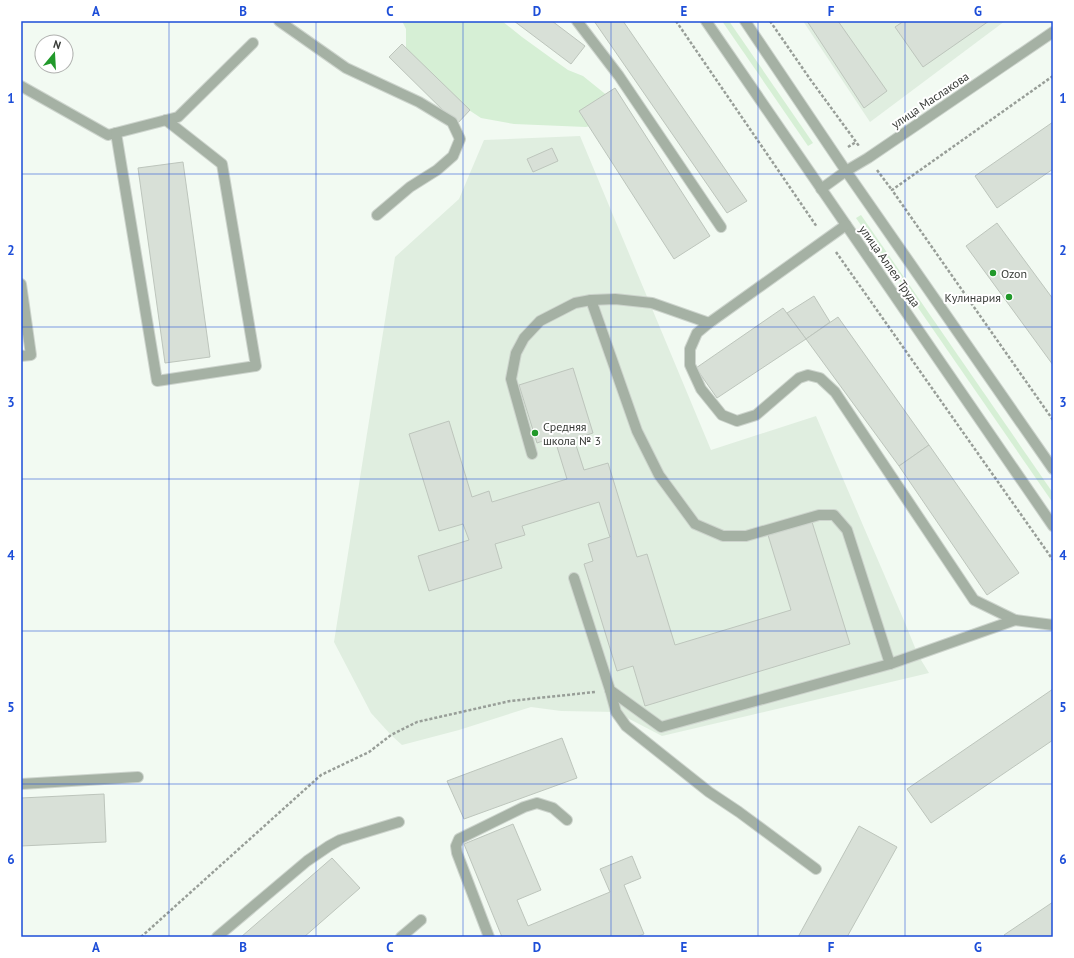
<svg xmlns="http://www.w3.org/2000/svg" width="1074" height="958" font-family="'PT Sans',sans-serif">
	<style>
		.built { fill: #e0eee0 }
		.green { fill: #d6efd5 }
		.building { fill: #d8e0d7; stroke: #bdc5bc }
		.lines { fill: none; stroke-linecap: round; stroke-linejoin: round }
		.minor-casing { stroke: #cdd4cd; stroke-width: 12 }
		.path { stroke: #989e98; stroke-width: 2.5; stroke-dasharray: 3 2; stroke-linecap: butt }
		.minor { stroke: #a5b1a4; stroke-width: 10 }
		.grid { fill: none; stroke: #1d4ed8; stroke-width: 1; stroke-opacity: 0.55 }
		.poi-dot { fill: #21992a; stroke: #fff; stroke-width: 1.5 }
		.labels { text-anchor: middle; dominant-baseline: central; stroke-width: 4; stroke-linejoin: round; paint-order: stroke }
		.street-label { font-size: 12px; fill: #393c38; stroke: #fff }
		.poi-label { font-size: 12px; fill: #393c38; stroke: #fff; text-anchor: start }
		.neatline { fill: none; stroke: #1d4ed8; stroke-width: 1.5 }
		.grid-label { font-size: 13px; text-anchor: middle; font-weight: bold; fill: #1d4ed8 }
	</style>
	<rect width="100%" height="100%" fill="#f2faf2"/>
	<g class="built">
		<path d="M803 21H1005L870 122Z"/>
		<path d="M580 136 711 450 816 416 905 623 918 655 929 673 662 736 616 712 561 711 531 707 459 730 402 745 391 735 371 713 334 642 395 257 459 199 484 140Z"/>
	</g>
	<g class="green">
		<path d="M402 21H502L522 37 551 58 568 70 583 76 614 101 607 121 586 127 514 124 481 118 428 83 406 56V29Z"/>
		<path d="M722 21H729L813 143 808 146Z"/>
		<path d="M861 215 1053 493V503L856 218Z"/>
	</g>
	<g class="building">
		<path d="M514 21H552L585 46 571 64Z"/>
		<path d="M594 21H623L747 201 727 213Z"/>
		<path d="M807 21H838L887 91 864 108Z"/>
		<path d="M904 21H989L923 67 895 27Z"/>
		<path d="M402 44 470 110 457 124 389 57Z"/>
		<path d="M615 88 710 236 674 259 579 111Z"/>
		<path d="M1053 122V169L997 208 975 176Z"/>
		<path d="M552 148 558 161 533 172 527 159Z"/>
		<path d="M183 162 210 357 165 363 138 168Z"/>
		<path d="M997 223 1053 299V365L966 246Z"/>
		<path d="M814 296 830 322 806 339 787 313Z"/>
		<path d="M783 308 806 339 717 398 696 368Z"/>
		<path d="M838 317 929 445 899 466 806 339Z"/>
		<path d="M573 368 593 433 574 439 584 470 608 463 637 557 647 554 675 645 791 610 768 535 812 522 850 644 645 706 633 666 617 671 584 564 593 561 588 544 610 537 599 502 522 526 525 535 495 544 502 568 429 591 418 556 469 540 463 524 439 531 409 434 449 421 472 497 489 491 492 502 567 479 554 437 537 443 519 385Z"/>
		<path d="M929 445 1019 573 987 595 899 466Z"/>
		<path d="M1053 689V740L931 823 907 789Z"/>
		<path d="M562 738 577 778 464 819 447 781Z"/>
		<path d="M104 794 106 842 21 846V798Z"/>
		<path d="M513 824 541 890 517 900 528 926 610 892 600 869 632 856 641 878 624 885 644 934 636 937H502L464 844Z"/>
		<path d="M859 826 897 847 847 937H798Z"/>
		<path d="M332 858 360 888 304 937H241Z"/>
		<path d="M1053 902V937H1006L1004 935Z"/>
	</g>
	<g class="lines">
		<g class="minor-casing">
			<g id="minor">
				<path d="M279 21 346 68 419 102 452 122 460 139 453 156 437 170 410 187 377 215"/>
				<path d="M577 21 619 76 721 227"/>
				<path d="M706 21 1053 526"/>
				<path d="M745 21 846 171 1053 469"/>
				<path d="M21 86 108 135 178 117 253 43"/>
				<path d="M116 133 157 381 256 366 222 164 166 120"/>
				<path d="M821 189 846 171 868 158 1053 32"/>
				<path d="M846 225 709 323 697 333 690 349V365L701 389 722 415 737 421 756 415 799 378 808 375 820 378 835 392 974 600 1015 620 1053 625"/>
				<path d="M21 284 31 355 21 356"/>
				<path d="M591 300 637 431 659 475 695 524 723 536H746L819 515H834L847 530 890 664"/>
				<path d="M532 454 511 379 516 353 524 338 540 321 575 303 591 300 615 299 652 303 709 323"/>
				<path d="M574 578 610 690 661 727 890 664 1015 620"/>
				<path d="M610 690 616 712 626 726 709 792 739 812 816 869"/>
				<path d="M21 784 138 777"/>
				<path d="M217 937 307 861 329 846 340 840 399 822"/>
				<path d="M401 937 421 920"/>
				<path d="M489 937 457 853 456 846 459 839 524 807 537 803 553 808 567 820"/>
			</g>
		</g>
		<g class="path">
			<path d="M676 21 817 227"/>
			<path d="M770 21 810 79 859 146"/>
			<path d="M1053 76 892 190 1053 420"/>
			<path d="M848 147 856 142"/>
			<path d="M877 170 892 190"/>
			<path d="M836 252 1053 560"/>
			<path d="M141 937 321 775 369 752 391 735 417 722 510 701 595 692"/>
		</g>
		<use href="#minor" class="minor"/>
	</g>
	<path class="grid" d="M169 21V937M316 21V937M463 21V937M611 21V937M758 21V937M905 21V937M21 174H1053M21 327H1053M21 479H1053M21 631H1053M21 784H1053"/>
	<g class="poi-dot">
		<circle cx="993" cy="273" r="4"/>
		<circle cx="1009" cy="297" r="4"/>
		<circle cx="535" cy="433" r="4"/>
	</g>
	<g class="labels">
		<g class="street-label">
			<text transform="translate(930 100) rotate(-34)">улица Маслакова</text>
			<text transform="translate(890 266) rotate(55)">улица Аллея Труда</text>
		</g>
		<g class="poi-label">
			<text x="1001" y="273">Ozon</text>
			<text x="1001" y="297" text-anchor="end">Кулинария</text>
			<text x="543" y="426">Средняя<tspan x="543" dy="14">школа № 3</tspan></text>
		</g>
	</g>
	<rect width="1074" height="958" fill="none" stroke="#ffffff" stroke-width="44"/>
	<g transform="translate(54 54) rotate(18)"><circle r="19" fill="#ffffff" stroke="#b0b1af"/>
	<path d="M0-3L7 15L0 10L-7 15Z" fill="#21992a"/>
	<text y="-6" font-size="11" font-weight="bold" text-anchor="middle" fill="#393c38">N</text>
	</g>
	<rect x="22" y="22" width="1030" height="914" class="neatline"/>
	<g class="grid-label">
		<text x="96" y="16">A</text>
		<text x="243" y="16">B</text>
		<text x="390" y="16">C</text>
		<text x="537" y="16">D</text>
		<text x="684" y="16">E</text>
		<text x="831" y="16">F</text>
		<text x="978" y="16">G</text>
		<text x="11" y="103">1</text>
		<text x="1063" y="103">1</text>
		<text x="11" y="255">2</text>
		<text x="1063" y="255">2</text>
		<text x="11" y="407">3</text>
		<text x="1063" y="407">3</text>
		<text x="11" y="560">4</text>
		<text x="1063" y="560">4</text>
		<text x="11" y="712">5</text>
		<text x="1063" y="712">5</text>
		<text x="11" y="864">6</text>
		<text x="1063" y="864">6</text>
		<text x="96" y="952">A</text>
		<text x="243" y="952">B</text>
		<text x="390" y="952">C</text>
		<text x="537" y="952">D</text>
		<text x="684" y="952">E</text>
		<text x="831" y="952">F</text>
		<text x="978" y="952">G</text>
	</g>
</svg>
